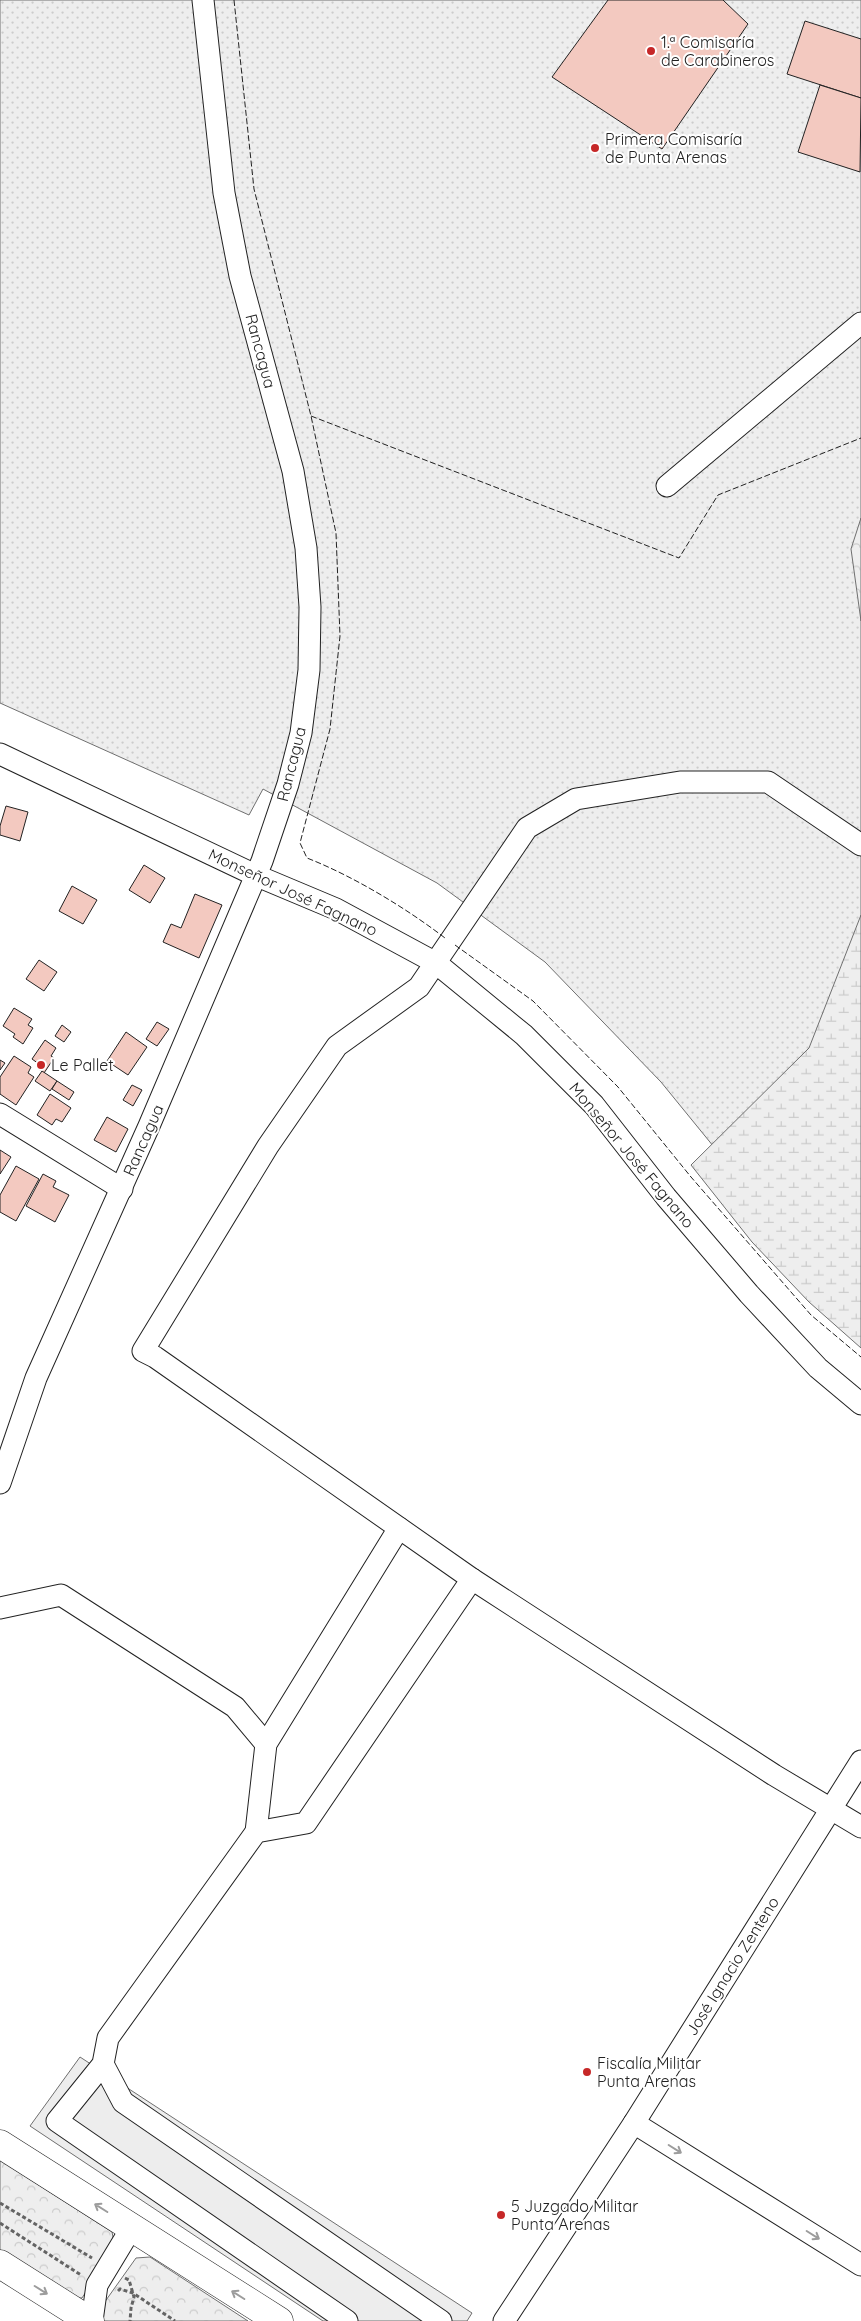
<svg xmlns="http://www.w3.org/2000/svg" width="861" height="2321" font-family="Quicksand,sans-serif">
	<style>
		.grass { fill: url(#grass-dots); stroke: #6f6f6f }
		.forest { fill: url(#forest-crowns); stroke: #6f6f6f }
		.wetland { fill: url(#wetland-marsh); stroke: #6f6f6f }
		.parking { fill: #ededed; stroke: #6f6f6f }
		.building { fill: #f3c9c0; stroke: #222 }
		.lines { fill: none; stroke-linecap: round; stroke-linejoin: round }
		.minor-casing { stroke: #222; stroke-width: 23 }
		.major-casing { stroke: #222; stroke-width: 29 }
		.path { stroke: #646464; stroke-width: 3; stroke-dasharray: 4 2.5; stroke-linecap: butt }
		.minor { stroke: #fff; stroke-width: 21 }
		.major { stroke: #fff; stroke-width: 28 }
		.fence { stroke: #222; stroke-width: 1; stroke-dasharray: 6 2.5; stroke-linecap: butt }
		.oneway { stroke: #9c9c9c }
		.poi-dot { fill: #c62828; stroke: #fff; stroke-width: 2 }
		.labels { text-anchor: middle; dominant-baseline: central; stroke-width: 4; stroke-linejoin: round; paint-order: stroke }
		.poi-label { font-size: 16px; fill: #222; stroke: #fff; text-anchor: start }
		.street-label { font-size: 16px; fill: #222; stroke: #fff }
	</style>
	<defs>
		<pattern id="grass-dots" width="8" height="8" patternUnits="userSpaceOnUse" patternTransform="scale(1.25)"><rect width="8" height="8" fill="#eee"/><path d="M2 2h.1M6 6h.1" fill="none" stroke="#ccc" stroke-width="1.8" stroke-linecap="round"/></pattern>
		<pattern id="forest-crowns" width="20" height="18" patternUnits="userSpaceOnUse" patternTransform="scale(1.25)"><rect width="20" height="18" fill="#eee"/><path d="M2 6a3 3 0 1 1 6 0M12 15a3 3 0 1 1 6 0" fill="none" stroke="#ccc"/></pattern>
		<pattern id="wetland-marsh" width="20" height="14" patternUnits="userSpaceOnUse" patternTransform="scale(1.25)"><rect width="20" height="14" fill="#eee"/><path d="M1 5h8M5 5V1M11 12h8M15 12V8" fill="none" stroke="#ccc"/></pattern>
	</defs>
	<rect width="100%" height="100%" fill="#fff"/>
	<path class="grass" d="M0 0H861V1318L806 1260 661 1082 545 962 437 883 263 789 249 815 0 703Z"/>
	<g class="forest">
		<path d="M861 518V621L851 549Z"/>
		<path d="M0 2160 112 2232 115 2247 82 2298H66L0 2253Z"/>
		<path d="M150 2257 248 2321H104L99 2317V2310L136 2258Z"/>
	</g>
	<path class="wetland" d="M861 915V1348L809 1302 752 1242 691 1165 809 1048Z"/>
	<path class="parking" d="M80 2057 472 2313 467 2321H323L30 2126Z"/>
	<g class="building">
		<path d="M608 0H723L748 24 662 149 552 77Z"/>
		<path d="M805 21 861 39V98L787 74Z"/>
		<path d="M820 85 861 98 860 172 798 152Z"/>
		<path d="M6 806 28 812 20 841 0 835V826Z"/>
		<path d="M144 865 165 878 150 903 129 890Z"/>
		<path d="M72 886 97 900 83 924 59 911Z"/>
		<path d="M195 894 222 905 199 958 163 942 171 924 181 928Z"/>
		<path d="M39 960 57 972 44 991 26 979Z"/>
		<path d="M14 1008 32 1019 28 1025 33 1028 23 1044 13 1037 15 1034 3 1026Z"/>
		<path d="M157 1022 169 1029 157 1046 146 1039Z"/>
		<path d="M62 1025 71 1032 64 1042 55 1036Z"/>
		<path d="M126 1032 147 1047 128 1075 107 1061Z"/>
		<path d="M45 1040 56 1048 51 1056 54 1058 44 1073 36 1067 39 1064 32 1059Z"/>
		<path d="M14 1056 31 1067 28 1073 34 1077 16 1105 0 1094V1077Z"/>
		<path d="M0 1060 5 1063 0 1070Z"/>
		<path d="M42 1071 57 1081 50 1091 35 1081Z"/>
		<path d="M57 1081 74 1092 69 1100 52 1089Z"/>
		<path d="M132 1085 142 1090 133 1106 123 1100Z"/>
		<path d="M50 1094 71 1108 62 1122 56 1119 52 1125 37 1115Z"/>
		<path d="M107 1117 128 1129 116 1152 94 1140Z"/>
		<path d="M0 1150 11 1157 0 1174Z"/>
		<path d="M16 1166 39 1179 16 1221 0 1212V1195Z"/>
		<path d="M43 1174 56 1181 53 1187 69 1195 55 1222 26 1206Z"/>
	</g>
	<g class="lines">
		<g class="minor-casing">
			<g id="minor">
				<path d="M667 486 861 323"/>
				<path d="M0 754 255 875 336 909 436 963 524 1035 594 1105 666 1197 749 1294 818 1368 861 1404"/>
				<path d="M861 845 768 782H680L576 799 527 828 419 987 337 1046 268 1146 143 1351 155 1357 472 1579 774 1775 861 1827"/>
				<path d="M0 1114 122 1189"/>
				<path d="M0 1483 36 1378 149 1126 262 861 288 784 301 733 309 670 310 607 306 548 293 471 240 276 224 193 203 0"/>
				<path d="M0 1608 61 1595 235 1707 266 1744"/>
				<path d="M256 1832 266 1744 399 1528"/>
				<path d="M103 2064 123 2102 441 2321"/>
				<path d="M634 2123 861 2265"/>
				<path d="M92 2321 97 2285 132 2227"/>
				<path d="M347 2321 57 2121 103 2064 108 2038 256 1832 306 1823 472 1579"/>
				<path d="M504 2321 634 2123 861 1761"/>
			</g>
		</g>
		<g class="major-casing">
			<g id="major">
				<path d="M0 2144 279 2321"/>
				<path d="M0 2264 90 2321"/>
			</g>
		</g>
		<g class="path">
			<path d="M0 2203 92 2258"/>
			<path d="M0 2223 81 2275"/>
			<path d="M125 2278 129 2280 134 2297 131 2308 130 2321"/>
			<path d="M118 2291 120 2289 133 2293 175 2321"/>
		</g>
		<use href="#minor" class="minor"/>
		<use href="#major" class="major"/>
		<g class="fence">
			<path d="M234 0 254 189 311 416 336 533 340 636 330 729 300 843 307 858C353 876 406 908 445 938"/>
			<path d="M311 416 679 558 718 495 861 438"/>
			<path d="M455 945 533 1001 618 1087 691 1177 811 1315 861 1357"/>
		</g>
	</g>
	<defs><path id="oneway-shaft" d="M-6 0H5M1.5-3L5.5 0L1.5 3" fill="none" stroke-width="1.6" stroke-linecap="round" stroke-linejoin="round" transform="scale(1.25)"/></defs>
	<g class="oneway">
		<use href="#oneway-shaft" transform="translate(675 2149) rotate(32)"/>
		<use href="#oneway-shaft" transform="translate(101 2208) rotate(-148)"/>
		<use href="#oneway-shaft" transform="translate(813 2235) rotate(32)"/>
		<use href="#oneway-shaft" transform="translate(41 2290) rotate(32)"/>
		<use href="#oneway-shaft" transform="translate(238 2295) rotate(-148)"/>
	</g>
	<g class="poi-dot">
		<circle cx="651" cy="51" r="5"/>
		<circle cx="595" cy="148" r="5"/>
		<circle cx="41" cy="1065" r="5"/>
		<circle cx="587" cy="2072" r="5"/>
		<circle cx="501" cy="2215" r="5"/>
	</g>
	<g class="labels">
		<g class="poi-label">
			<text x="661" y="42">1.ª Comisaría<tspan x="661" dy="18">de Carabineros</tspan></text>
			<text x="605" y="139">Primera Comisaría<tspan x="605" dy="18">de Punta Arenas</tspan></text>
			<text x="51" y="1065">Le Pallet</text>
			<text x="597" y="2063">Fiscalía Militar<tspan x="597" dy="18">Punta Arenas</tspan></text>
			<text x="511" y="2206">5 Juzgado Militar<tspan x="511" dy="18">Punta Arenas</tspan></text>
		</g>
		<g class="street-label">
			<text transform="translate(261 351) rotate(75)">Rancagua</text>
			<text transform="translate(291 764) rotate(-76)">Rancagua</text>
			<text transform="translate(293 892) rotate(25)">Monseñor José Fagnano</text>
			<text transform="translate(143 1140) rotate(-66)">Rancagua</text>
			<text transform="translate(632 1155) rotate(50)">Monseñor José Fagnano</text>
			<text transform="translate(732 1966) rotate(-58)">José Ignacio Zenteno</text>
		</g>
	</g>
</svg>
